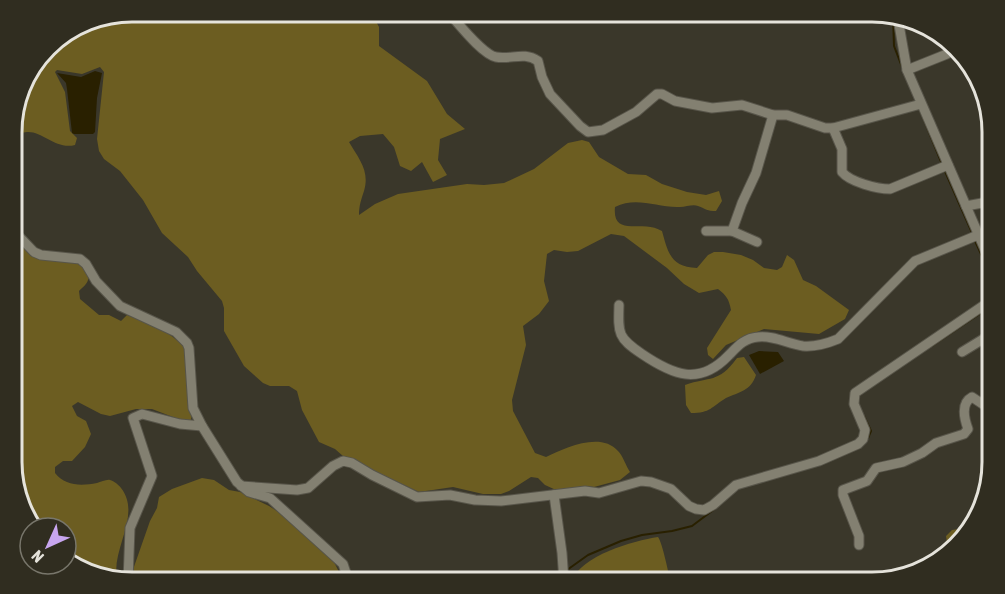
<svg xmlns="http://www.w3.org/2000/svg" width="1005" height="594" font-family="'Asap Condensed',sans-serif">
	<style>
		.green { fill: #6c5d21 }
		.water { fill: #292000 }
		.lines { fill: none; stroke-linecap: round; stroke-linejoin: round }
		.stream { stroke: #292000; stroke-width: 2 }
		.minor-casing { stroke: #58554a; stroke-width: 11 }
		.minor { stroke: #838071; stroke-width: 9 }
		.rim { fill: none; stroke: #e5e3db; stroke-width: 3 }
	</style>
	<rect width="100%" height="100%" fill="#3a372a"/>
	<g class="green">
		<path d="M132 12H371L379 27V46L427 81 447 114 465 129 440 139 438 160 447 175 433 182 422 162 411 171 400 166 394 147 383 134 360 136 349 142C359 159 370 171 364 191 361 200 359 206 359 215L375 204 398 194 467 184 484 185 504 183 534 169 568 143 582 140 589 142 599 157 628 174 646 175 662 184 687 192 706 195 719 191 722 201 716 211C707 211 706 209 698 206 693 204 686 207 680 207 657 208 637 196 615 207 612 238 642 219 662 231 668 253 671 267 697 268L708 255 714 252H723L741 255 753 260 764 268 777 270 782 267 787 255 794 260 803 280 816 286 849 310 845 319 819 334 764 329 726 345 713 359 708 355 707 348 731 310C729 299 726 295 718 289L699 293 684 284 667 268 624 236 611 234 578 251 567 252 554 250 547 254 544 281 549 301 539 314 523 326 526 345 512 400 513 411 535 453 546 457C564 448 601 431 618 451 623 456 626 466 630 472L620 480 594 487 586 486 556 490 545 485 538 478 531 477 509 491 501 494H483L453 487 419 492 343 456 335 449 319 442 302 410 297 391 289 386H270L263 383 244 366 224 331V308L222 301 197 271 188 257 162 233 143 200 120 171 104 159 99 151 97 139 104 72 100 67 82 74 57 70 55 72 65 92 70 131 77 138 75 145C56 150 43 131 27 132 23 132 18 135 13 136V117L25 79 53 42 87 21Z"/>
		<path d="M13 235C17 239 21 245 26 248 37 255 97 259 88 280 87 284 82 288 79 291L80 299 99 315H109L121 321 127 315C148 322 170 331 185 348L192 413 191 420 186 422 152 409H136L110 416 101 414 78 402 72 406 77 416 86 421 91 434 85 447 72 461H63L55 467V473C65 486 81 486 97 483 101 482 107 479 110 480 114 481 119 485 121 488 142 515 111 549 117 578L72 566 66 560V528H32L13 477Z"/>
		<path d="M744 357 756 375C751 391 739 392 726 398 711 407 711 413 691 413L686 405 685 385C710 376 718 384 737 358Z"/>
		<path d="M202 478 214 480 229 490 240 492 269 506 294 522 332 558 344 582 129 581 150 521 157 508 159 497 172 489Z"/>
		<path d="M959 529 966 533 943 556V551L947 543 946 536 952 530Z"/>
		<path d="M658 537C662 542 669 574 670 582H571C581 555 633 541 658 537Z"/>
	</g>
	<g class="water">
		<path d="M95 71 102 73 97 98 95 132 93 134H74L72 133 67 89 66 83 57 73 81 77Z"/>
		<path d="M759 351 778 352 784 361 760 374 749 355Z"/>
	</g>
	<g class="lines">
		<g class="stream">
			<path d="M893 17 894 46 902 67"/>
			<path d="M919 108 942 164"/>
			<path d="M944 169 973 235"/>
			<path d="M975 241 993 280"/>
			<path d="M932 346 993 305"/>
			<path d="M864 416 871 431 868 438"/>
			<path d="M567 570 588 555 621 541 642 535 672 531 692 526 716 508"/>
			<path d="M465 582 477 577 512 581 559 575"/>
		</g>
		<g class="minor-casing">
			<g id="minor">
				<path d="M448 12C459 24 482 54 496 57 511 60 524 51 538 61L542 77 550 94 580 126 588 132 603 130 636 112 657 94H662L675 101 712 108 742 105 773 115H787L825 128H833L921 104"/>
				<path d="M898 19 907 70 993 268"/>
				<path d="M907 70 947 54"/>
				<path d="M833 128 842 149V172C850 182 877 189 890 189L948 165"/>
				<path d="M966 206 993 201"/>
				<path d="M13 230 34 252 41 255 80 259 86 264 96 281 120 306 176 332 187 343 189 348 193 408 202 426 237 482 249 492 270 498 343 564 349 582"/>
				<path d="M706 231H732L757 242"/>
				<path d="M732 231 742 203 756 173 773 115"/>
				<path d="M619 305C618 334 618 338 642 354 673 375 699 386 728 356 737 347 744 338 758 337 773 335 788 344 803 346 816 347 826 344 838 339L915 261 978 235"/>
				<path d="M962 352 993 333"/>
				<path d="M241 486 297 490 308 488 333 466 343 461 352 463 372 475 417 497 450 495 475 500 501 501 585 491 599 493 641 481 651 482 671 489 689 506 696 509 704 510 713 505 736 485 819 461 858 444 863 439 865 430 854 404 855 393 993 299"/>
				<path d="M554 495 562 553 564 582"/>
				<path d="M859 545V536L843 495V490L867 481 876 468 903 462 922 453 936 443 964 434 968 429C964 418 961 403 972 397L993 411"/>
				<path d="M128 581 130 528 152 476 133 418 142 414 180 424 202 426"/>
			</g>
		</g>
		<use href="#minor" class="minor"/>
	</g>
	<path d="M0 0H1005V594H0ZM132 22H872A110 110 0 0 1 982 132V462A110 110 0 0 1 872 572H132A110 110 0 0 1 22 462V132A110 110 0 0 1 132 22Z" fill="#302d20" fill-rule="evenodd"/>
	<path class="rim" d="M132 22H872A110 110 0 0 1 982 132V462A110 110 0 0 1 872 572H132A110 110 0 0 1 22 462V132A110 110 0 0 1 132 22Z"/>
	<g transform="translate(48 546) rotate(225)"><circle r="28" fill="#302d20" stroke="#78766b" stroke-width="1.5"/>
	<path d="M0-4.5L10 22L0 15L-10 22Z" fill="#c8a6ef"/>
	<text y="-9" font-size="16" font-weight="bold" text-anchor="middle" fill="#e5e3db">N</text>
	</g>
</svg>
